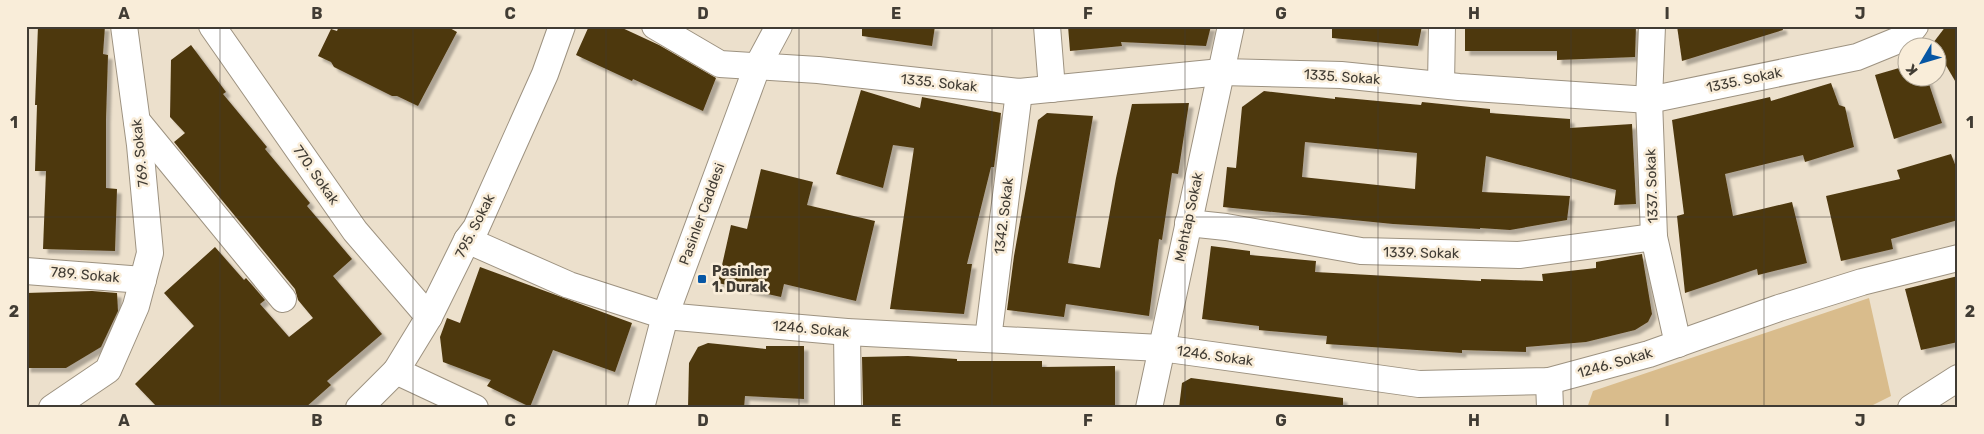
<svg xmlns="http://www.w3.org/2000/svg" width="1984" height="434" font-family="Rubik,sans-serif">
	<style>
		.green { fill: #d9bc8c }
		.building { fill: #4d370e; fill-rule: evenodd; filter: url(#shadow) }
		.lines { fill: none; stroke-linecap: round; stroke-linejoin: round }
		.minor-casing { stroke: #9d9280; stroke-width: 28 }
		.minor { stroke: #fff; stroke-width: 26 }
		.grid { fill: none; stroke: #413c34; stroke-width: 1; stroke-opacity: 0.55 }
		.poi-dot { fill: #0656a4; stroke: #f9edd9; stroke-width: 2 }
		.labels { text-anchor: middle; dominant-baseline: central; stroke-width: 5; stroke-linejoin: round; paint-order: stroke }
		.street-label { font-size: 14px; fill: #413c34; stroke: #f9edd9 }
		.poi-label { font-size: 14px; font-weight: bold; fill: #413c34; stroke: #f9edd9; text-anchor: start }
		.neatline { fill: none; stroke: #413c34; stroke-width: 2 }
		.grid-label { font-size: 16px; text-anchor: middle; font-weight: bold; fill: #413c34 }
	</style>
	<defs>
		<filter id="shadow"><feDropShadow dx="4.5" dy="4.5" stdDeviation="1" flood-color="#0004"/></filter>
	</defs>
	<rect width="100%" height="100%" fill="#ece0cc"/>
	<path class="green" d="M1869 298 1891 396 1867 408H1587L1593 391Z"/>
	<g class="building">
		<path d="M38 26H105L103 54 108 55 106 119V188L117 189 115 251 43 249 46 171H35L37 105H35Z"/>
		<path d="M339 26H446L457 32 418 106 397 96H392L334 67 331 62 318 56 331 29 337 31Z"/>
		<path d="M589 26H618L659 45 716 78 703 111 633 79 632 81 576 55Z"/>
		<path d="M862 26H935L932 46 862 36Z"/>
		<path d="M1068 26H1211L1206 46 1121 42 1122 46 1070 51Z"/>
		<path d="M1332 26H1422L1418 46 1332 38Z"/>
		<path d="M1465 26H1636L1635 57 1557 60V51H1465Z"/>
		<path d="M1677 26H1782L1783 30 1682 61Z"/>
		<path d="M1946 26H1958V86L1933 43Z"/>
		<path d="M191 45 226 92 223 94 267 147 265 149 310 203 307 206 352 259 333 276 382 334 327 381 331 385 305 408H158L135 384 194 326 164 293 215 247 244 280 246 278 265 300 260 304 289 337 313 318 298 300 295 289 174 142 185 133 170 117 171 60Z"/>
		<path d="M1906 66V78H1927L1942 123 1894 139 1875 75Z"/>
		<path d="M1831 83 1839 105 1845 107 1854 147 1805 162 1803 155 1725 174 1733 216 1792 202 1807 263 1758 275 1757 269 1685 293 1677 216 1684 214 1672 120 1770 97 1771 101Z"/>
		<path d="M861 90 920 108 922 97 1001 113 994 167H991L967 264H972L964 314 890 309 914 148 893 145 883 188 836 174Z"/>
		<path d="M1264 91 1335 99V97L1421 105 1422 102 1490 109V113L1570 119V128L1632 124 1636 204 1614 205 1616 190 1486 156 1482 192 1570 196 1567 220 1510 230 1480 228V229L1393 224 1223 207 1227 167 1236 168 1242 107ZM1305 142 1417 153 1415 189 1302 177Z"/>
		<path d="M1189 103 1178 174 1172 173 1162 240 1159 239 1149 316 1066 304 1064 317 1007 310 1014 256 1038 120 1047 113 1093 116 1068 263 1100 268 1116 178 1132 104Z"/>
		<path d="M1951 154 1958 172V220L1891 239 1893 249 1841 261 1826 196 1900 179 1897 170Z"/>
		<path d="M761 169 813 182 807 205 875 221 856 301 784 284 781 297 718 283 731 225 747 229Z"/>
		<path d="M1211 246 1250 251V255L1316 261 1315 272 1481 281V279L1543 281 1542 274 1596 268V262L1642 254 1652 314 1648 322 1635 330 1586 342 1526 347V352L1462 350V353L1326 344 1327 336 1259 330V326L1202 319Z"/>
		<path d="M480 267 632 323 615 372 553 350 530 407 487 386 491 380 443 362 440 337 447 318 460 323Z"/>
		<path d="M1958 276V342L1921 350 1905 289Z"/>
		<path d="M92 291 117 293 118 311 101 347 66 368H26V293Z"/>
		<path d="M708 343 766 349V346H804V399L745 396 744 408H688L689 363 698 347Z"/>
		<path d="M908 356 957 359V361H1042V367L1115 366V408H863L862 357Z"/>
		<path d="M1191 378 1343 398V408H1179L1182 383Z"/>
	</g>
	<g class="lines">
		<g class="minor-casing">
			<g id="minor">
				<path d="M212 26 355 231 429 317"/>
				<path d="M655 26 720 64 818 70 1019 92 1221 72 1341 75 1459 87 1649 100 1857 57 1906 37 1915 26"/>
				<path d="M1047 26 1052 89"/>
				<path d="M1652 26 1649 100 1654 237 1678 344"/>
				<path d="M1441 85 1442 26"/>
				<path d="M137 121 283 299"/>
				<path d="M1188 223 1226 227 1361 251 1519 255 1654 237"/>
				<path d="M467 240 569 285 665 316 847 332 1161 348 1419 384 1549 381 1649 354 1779 308 1862 282 1958 258"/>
				<path d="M26 271 143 280"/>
				<path d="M847 332 848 408"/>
				<path d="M988 339 1019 92"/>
				<path d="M396 371 475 408"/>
				<path d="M1549 381 1550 408"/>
				<path d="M52 408 108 370 136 306 150 253 140 145 124 26"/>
				<path d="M359 408 396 371 429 317 467 240 476 228 545 74 562 26"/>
				<path d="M641 408 665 316 757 67 779 26"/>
				<path d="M1149 408 1231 26"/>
				<path d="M1911 408 1958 378"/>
			</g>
		</g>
		<use href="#minor" class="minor"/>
	</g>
	<path class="grid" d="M220 26V408M413 26V408M606 26V408M799 26V408M992 26V408M1185 26V408M1378 26V408M1571 26V408M1764 26V408M26 217H1958"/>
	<rect class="poi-dot" x="697" y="274" width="10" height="10" rx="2.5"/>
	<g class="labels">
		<g class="street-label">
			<text transform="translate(1342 77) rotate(4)">1335. Sokak</text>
			<text transform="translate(1744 80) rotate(-12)">1335. Sokak</text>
			<text transform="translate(939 83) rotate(6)">1335. Sokak</text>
			<text transform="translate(140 153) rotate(-96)">769. Sokak</text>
			<text transform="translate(316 175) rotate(55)">770. Sokak</text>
			<text transform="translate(1652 186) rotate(-92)">1337. Sokak</text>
			<text transform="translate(702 214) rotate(-70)">Pasinler Caddesi</text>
			<text transform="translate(1004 216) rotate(-83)">1342. Sokak</text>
			<text transform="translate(1189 217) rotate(-78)">Mehtap Sokak</text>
			<text transform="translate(475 226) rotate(-63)">795. Sokak</text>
			<text transform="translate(1421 253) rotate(1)">1339. Sokak</text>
			<text transform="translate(85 275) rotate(5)">789. Sokak</text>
			<text transform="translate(811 329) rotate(5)">1246. Sokak</text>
			<text transform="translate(1215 356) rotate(8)">1246. Sokak</text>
			<text transform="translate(1615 363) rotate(-16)">1246. Sokak</text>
		</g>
		<g class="poi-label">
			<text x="712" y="271">Pasinler<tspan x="712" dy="16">1. Durak</tspan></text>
		</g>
	</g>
	<rect width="1984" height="434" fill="none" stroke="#f9edd9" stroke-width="55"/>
	<g transform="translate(1922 62) rotate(232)"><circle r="24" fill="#f9edd9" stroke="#afa697"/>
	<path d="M0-4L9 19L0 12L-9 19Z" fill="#0656a4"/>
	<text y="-8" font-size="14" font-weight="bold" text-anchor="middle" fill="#413c34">K</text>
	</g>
	<rect x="28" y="28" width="1928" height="378" class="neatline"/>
	<g class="grid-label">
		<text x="124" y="19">A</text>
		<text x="317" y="19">B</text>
		<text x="510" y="19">C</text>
		<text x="703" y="19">D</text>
		<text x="896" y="19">E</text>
		<text x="1088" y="19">F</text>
		<text x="1281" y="19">G</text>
		<text x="1474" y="19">H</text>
		<text x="1667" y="19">I</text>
		<text x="1860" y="19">J</text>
		<text x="14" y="128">1</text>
		<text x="1970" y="128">1</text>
		<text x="14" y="317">2</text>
		<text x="1970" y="317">2</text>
		<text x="124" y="426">A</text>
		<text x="317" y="426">B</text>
		<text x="510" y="426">C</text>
		<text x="703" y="426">D</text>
		<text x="896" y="426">E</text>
		<text x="1088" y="426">F</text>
		<text x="1281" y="426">G</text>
		<text x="1474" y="426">H</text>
		<text x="1667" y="426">I</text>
		<text x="1860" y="426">J</text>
	</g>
</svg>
